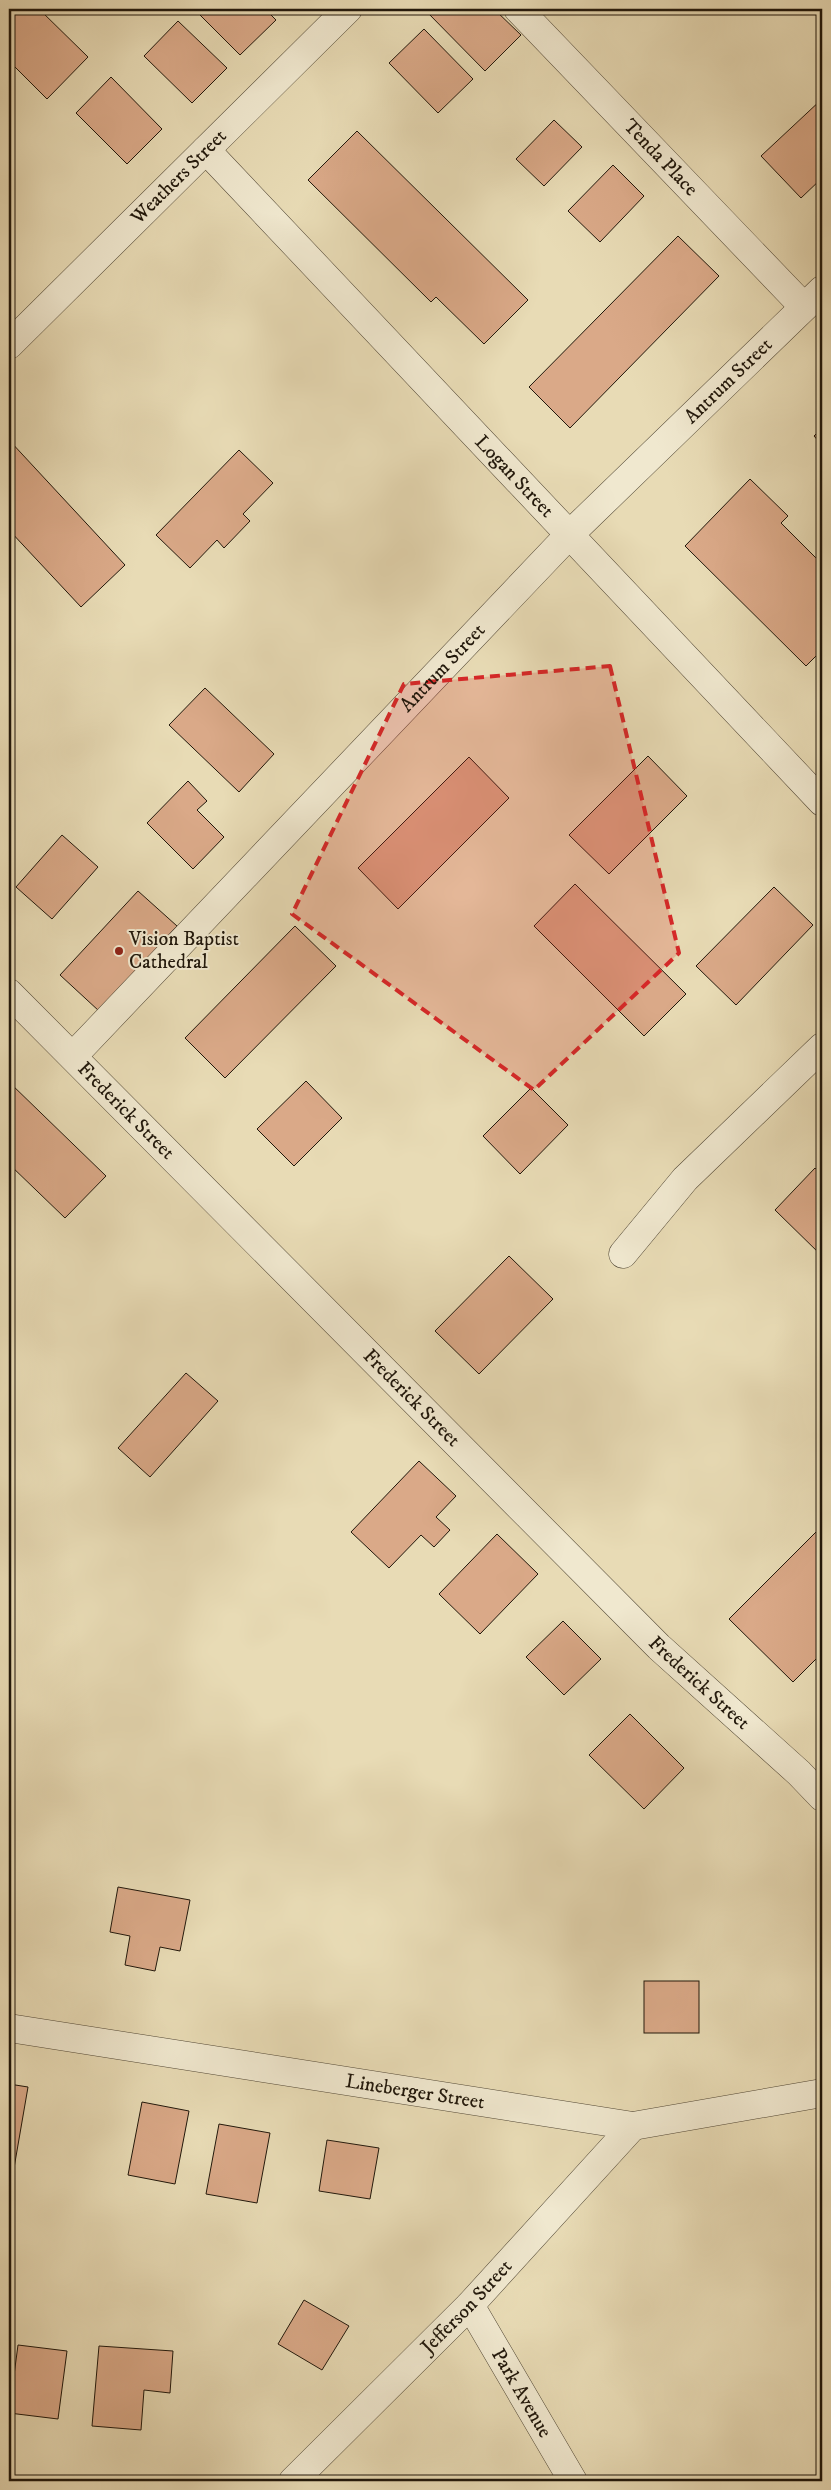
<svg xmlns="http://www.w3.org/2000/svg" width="831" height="2490" font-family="'IM FELL DW Pica',serif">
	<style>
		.building { fill: #daa988; stroke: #20170b }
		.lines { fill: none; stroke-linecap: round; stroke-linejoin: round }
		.minor-casing { stroke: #524836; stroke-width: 29 }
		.minor { stroke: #f0e8cf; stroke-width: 28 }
		.marked { fill: #d62828; fill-opacity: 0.2; stroke: #d62828; stroke-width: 4; stroke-dasharray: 10 6; stroke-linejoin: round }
		.poi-dot { fill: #8f2418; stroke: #f0e8cf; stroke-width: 2 }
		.labels { text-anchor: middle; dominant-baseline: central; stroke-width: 4; stroke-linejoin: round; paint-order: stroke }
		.street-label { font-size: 20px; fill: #20170b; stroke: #f0e8cf }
		.poi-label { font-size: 20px; fill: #20170b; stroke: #f0e8cf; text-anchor: start }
	</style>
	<rect width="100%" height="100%" fill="#e8dbb5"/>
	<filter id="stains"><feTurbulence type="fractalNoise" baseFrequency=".004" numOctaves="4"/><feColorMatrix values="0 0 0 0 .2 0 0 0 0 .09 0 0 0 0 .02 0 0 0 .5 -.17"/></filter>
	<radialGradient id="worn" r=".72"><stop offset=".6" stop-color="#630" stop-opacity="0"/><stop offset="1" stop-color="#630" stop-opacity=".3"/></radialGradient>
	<g class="building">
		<path d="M13 9H39L88 57 47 99 9 61V13Z"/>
		<path d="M194 9H265L276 20 240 55Z"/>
		<path d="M428 9H494L521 35 485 71 426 11Z"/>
		<path d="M178 21 227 68 192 103 144 56Z"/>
		<path d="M424 29 473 79 438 113 389 63Z"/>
		<path d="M111 77 162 129 127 164 76 113Z"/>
		<path d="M822 99V178L801 198 761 156Z"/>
		<path d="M554 120 582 147 544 186 516 159Z"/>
		<path d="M357 131 528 300 484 344 436 297 431 302 308 180Z"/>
		<path d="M613 165 644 196 600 242 568 211Z"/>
		<path d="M678 236 719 276 570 428 529 387Z"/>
		<path d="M822 428V445L814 436Z"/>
		<path d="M9 440 125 565 81 607 9 530Z"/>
		<path d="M239 450 273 483 243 514 250 521 224 548 217 540 190 568 156 535Z"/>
		<path d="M750 479 788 516 781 523 818 560 822 556V650L806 666 685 546Z"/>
		<path d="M205 688 274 754 239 792 169 725Z"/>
		<path d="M648 756 687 796 609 874 569 835Z"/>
		<path d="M469 757 509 798 398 909 358 868Z"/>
		<path d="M188 781 207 801 197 810 224 837 193 869 147 823Z"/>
		<path d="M62 835 98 867 52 919 16 887Z"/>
		<path d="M575 884 686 994 644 1036 534 926Z"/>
		<path d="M774 887 813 925 736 1005 696 966Z"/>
		<path d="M138 891 177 926 99 1011 60 975Z"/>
		<path d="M295 926 336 966 225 1078 185 1038Z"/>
		<path d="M306 1081 342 1118 294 1166 257 1129Z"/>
		<path d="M9 1082 106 1176 65 1218 9 1164Z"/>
		<path d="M531 1088 568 1125 520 1174 483 1136Z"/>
		<path d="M815 1168 822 1175V1256L775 1210Z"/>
		<path d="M509 1256 553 1299 479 1374 435 1331Z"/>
		<path d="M186 1373 218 1401 150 1477 118 1448Z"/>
		<path d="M419 1461 456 1496 436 1517 450 1530 434 1547 421 1535 389 1568 351 1532Z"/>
		<path d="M822 1526V1653L793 1682 729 1619Z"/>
		<path d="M497 1534 538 1574 480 1634 439 1594Z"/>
		<path d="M563 1621 601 1659 564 1695 526 1657Z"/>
		<path d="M630 1714 684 1768 644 1809 589 1755Z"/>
		<path d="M118 1887 190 1900 180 1951 160 1947 155 1971 125 1965 130 1936 110 1932Z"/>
		<rect x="644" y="1981" width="55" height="52"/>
		<path d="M9 2084 28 2087 9 2197Z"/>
		<path d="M142 2102 189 2111 175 2184 128 2175Z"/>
		<path d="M219 2124 270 2133 257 2203 206 2194Z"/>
		<path d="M327 2140 379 2148 370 2199 319 2191Z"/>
		<path d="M304 2300 349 2326 322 2370 278 2344Z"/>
		<path d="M18 2345 67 2351 58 2419 9 2413Z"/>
		<path d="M99 2346 173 2351 170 2393 144 2390 141 2430 92 2426Z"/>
	</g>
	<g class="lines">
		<g class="minor-casing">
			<g id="minor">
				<path id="s1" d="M518 9 804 307"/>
				<path id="s2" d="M206 150 822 802"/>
				<path id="s3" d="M9 345 348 9"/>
				<path id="s4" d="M9 993 659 1647 799 1773 822 1797"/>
				<path id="s5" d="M73 1056 569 535 822 290"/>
				<path d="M623 1254 685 1179 822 1047"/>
				<path id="s6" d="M9 2028 633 2126 822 2093"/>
				<path id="s7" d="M470 2305 573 2481"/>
				<path id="s8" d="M293 2481 470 2305 633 2126"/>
			</g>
		</g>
		<use href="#minor" class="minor"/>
	</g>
	<path class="marked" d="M610 666 679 953 534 1090 292 914 404 684Z"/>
	<circle class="poi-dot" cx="119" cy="951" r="5"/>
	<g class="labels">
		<g class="street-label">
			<text stroke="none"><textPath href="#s1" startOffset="206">Tenda Place</textPath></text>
			<text stroke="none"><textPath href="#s3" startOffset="239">Weathers Street</textPath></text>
			<text stroke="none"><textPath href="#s5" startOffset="941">Antrum Street</textPath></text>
			<text stroke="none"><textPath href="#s2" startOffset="449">Logan Street</textPath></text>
			<text stroke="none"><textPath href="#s5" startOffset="536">Antrum Street</textPath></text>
			<text stroke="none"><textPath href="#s4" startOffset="166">Frederick Street</textPath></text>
			<text stroke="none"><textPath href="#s4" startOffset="571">Frederick Street</textPath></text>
			<text stroke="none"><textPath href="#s4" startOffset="976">Frederick Street</textPath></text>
			<text stroke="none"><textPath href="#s6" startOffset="411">Lineberger Street</textPath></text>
			<text stroke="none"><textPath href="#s8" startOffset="246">Jefferson Street</textPath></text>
			<text stroke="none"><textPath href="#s7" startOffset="102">Park Avenue</textPath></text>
		</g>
		<g class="poi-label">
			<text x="129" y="939">Vision Baptist<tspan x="129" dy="23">Cathedral</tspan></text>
		</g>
	</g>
	<rect width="831" height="2490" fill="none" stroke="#e8dbb5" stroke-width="30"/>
	<rect x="10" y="10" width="811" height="2470" fill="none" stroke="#20170b" stroke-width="2.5"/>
	<rect x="15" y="15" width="801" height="2460" fill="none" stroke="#20170b"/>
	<rect width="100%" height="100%" filter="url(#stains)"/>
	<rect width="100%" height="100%" fill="url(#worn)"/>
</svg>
